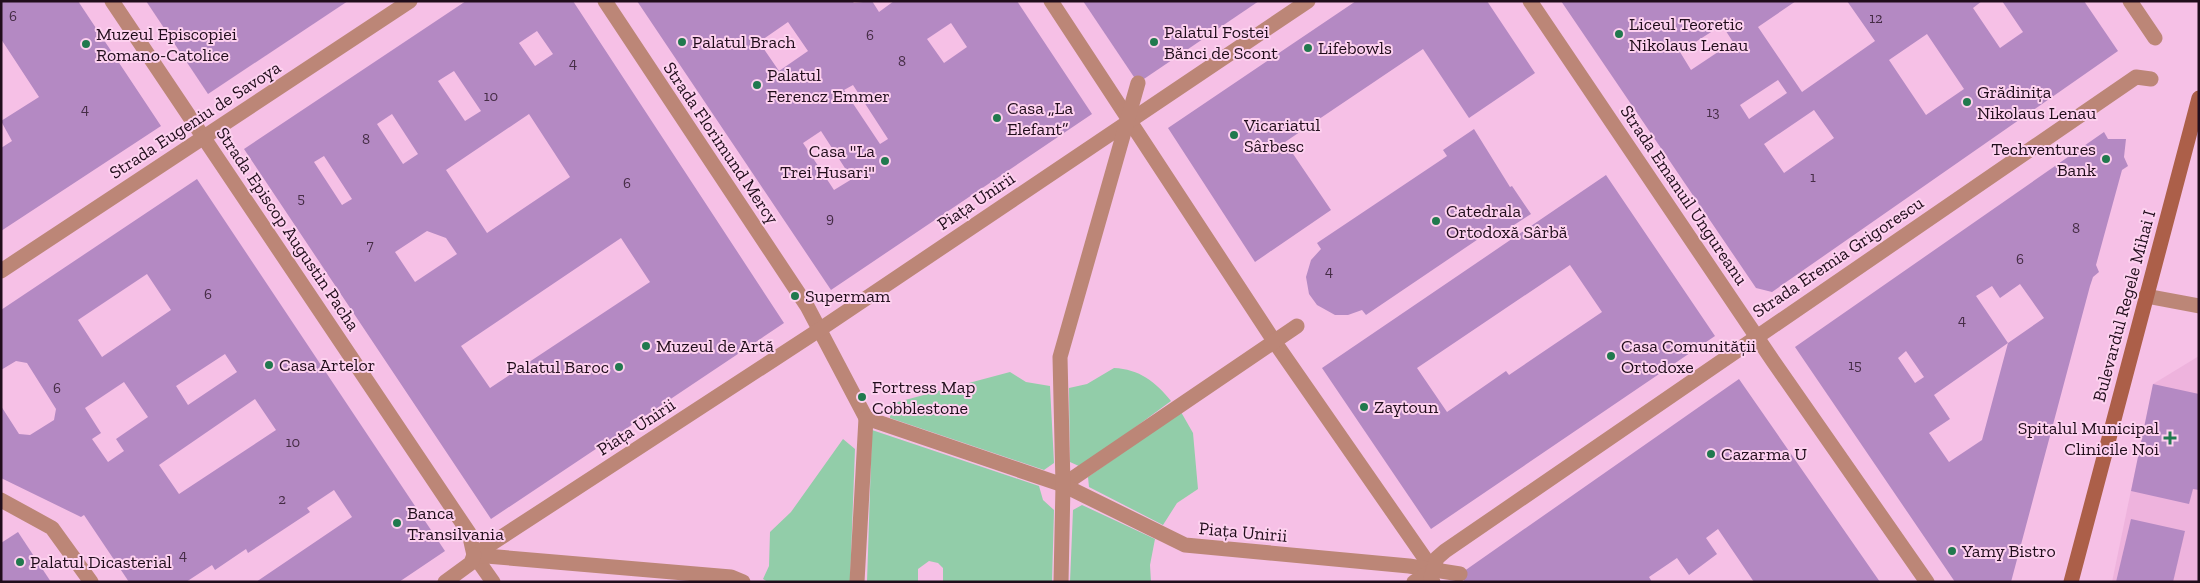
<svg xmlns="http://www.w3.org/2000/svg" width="2200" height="583" font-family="'Zilla Slab',serif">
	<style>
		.built { fill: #eeb3dd }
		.green { fill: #92cda9 }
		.building { fill: #b489c3; fill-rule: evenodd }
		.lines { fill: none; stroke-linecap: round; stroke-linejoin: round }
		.lane { stroke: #bc8677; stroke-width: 15 }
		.street { stroke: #bc8677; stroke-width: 15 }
		.secondary { stroke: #ac5f49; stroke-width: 15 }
		.poi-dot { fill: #21794e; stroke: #fdd1ef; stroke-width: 2 }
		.labels { text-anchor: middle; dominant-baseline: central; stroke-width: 4; stroke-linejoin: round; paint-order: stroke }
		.number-label { font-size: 15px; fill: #452c45 }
		.poi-label { font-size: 18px; fill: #200d1b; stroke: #fdd1ef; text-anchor: start }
		.street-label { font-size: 18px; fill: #200d1b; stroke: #fdd1ef }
	</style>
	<rect width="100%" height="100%" fill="#f6c0e6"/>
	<path class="built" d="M2199 356V582H2112L2153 384Z"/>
	<g class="green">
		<path d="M1114 368C1139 369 1156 382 1171 401L1081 467 1070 462 1069 388 1087 384Z"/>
		<path d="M1010 372 1026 382 1050 386 1054 463 1044 470 890 418V404Z"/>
		<path d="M1181 412 1193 433 1198 489 1177 503 1163 525 1089 487 1088 477Z"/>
		<path d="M872 430 1039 486 1043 500 1054 510 1052 582H943V568L938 563 929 561 918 569V582H867Z"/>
		<path d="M843 439 855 449 850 582H768L763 579 769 566 770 532 791 512Z"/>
		<path d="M1082 505 1155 539 1150 565 1151 582H1070L1073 510Z"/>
	</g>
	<g class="building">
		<path d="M1 1H78L161 126 1 231V148L12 141 1 121 39 97 1 39Z"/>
		<path d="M146 1H348L208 94Z"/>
		<path d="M466 1H573L784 323 491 519 244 149ZM537 31 553 54 535 66 519 43ZM454 71 481 111 465 121 438 81ZM392 114 418 154 403 164 377 124ZM529 114 570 177 487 233 446 170ZM324 156 352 199 342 205 314 162ZM427 231 446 238 457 254 415 282 395 252ZM621 238 650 282 490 388 461 346Z"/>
		<path d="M637 1H852L854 3 872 1 879 12 894 1H1017L1092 114 831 290ZM788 22 808 51 779 71 759 42ZM951 23 967 47 944 63 927 39ZM853 85 888 139 880 144 844 90ZM821 131 852 179 834 190 803 143Z"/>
		<path d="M1083 1H1259L1138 83Z"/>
		<path d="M1356 1H1487L1535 73 1469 118 1423 49 1285 142 1331 210 1255 262 1168 128Z"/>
		<path d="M1561 1H1796L1758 27 1802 92 1875 41 1847 1H1982L1973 8 2000 48 2023 32 2002 1H2084L2118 51 1772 292 1756 288ZM1722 25 1733 42 1691 70 1680 52ZM1927 34 1964 89 1926 115 1889 60ZM1778 80 1787 93 1749 119 1740 105ZM1814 110 1834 138 1784 173 1764 144Z"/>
		<path d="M1474 129 1510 187 1512 186 1531 214 1500 234 1496 227 1366 315 1362 310 1348 315H1335L1317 305 1309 294 1306 277 1311 260 1321 249 1317 243 1447 156 1443 150Z"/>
		<path d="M2104 132 2108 139H2126L2124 157 2128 166 2122 170 2096 265 2099 272 2093 277 2090 286 2011 582H1955L1795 347ZM2020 284 2044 318 2008 343 1976 296 1992 286 2000 298ZM2008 343 1982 440 1949 462 1929 433 1950 419 1934 395ZM1906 351 1924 377 1915 383 1898 358Z"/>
		<path d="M1606 175 1715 336 1431 529 1322 368ZM1570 265 1602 312 1509 375 1506 371 1447 412 1417 368Z"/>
		<path d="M197 179 445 551 399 582H256L352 517 334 490 307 508 310 512 248 553 246 549 215 570 212 565 186 582H129L84 515 81 517 1 478V406L19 434 30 435 54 420 56 409 27 363 16 361 1 370V310ZM147 274 171 310 102 357 78 320ZM225 354 237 372 188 405 176 386ZM124 382 148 417 116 439 124 451 108 462 92 439 101 433 85 408ZM255 399 276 430 179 494 159 465Z"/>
		<path d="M1739 379 1880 582H1754L1718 529 1706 538 1717 554 1689 575 1677 558 1649 577 1652 582H1465L1460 574Z"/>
		<path d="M2153 384 2199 394V490L2193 489 2189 504 2131 491Z"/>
		<path d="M2131 519 2185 531 2173 582H2116Z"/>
		<path d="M18 532 51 582H1V543Z"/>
	</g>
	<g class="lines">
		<path class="lane" d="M2146 296 2199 306"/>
		<g class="street">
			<path d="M112 1 469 533 474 555 493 582"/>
			<path d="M605 1 807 306 866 418"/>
			<path d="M1051 1 1274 341 1433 570"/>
			<path d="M1530 1 1773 361 1927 582"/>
			<path d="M2130 1 2155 38"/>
			<path d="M1 271 410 1"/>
			<path d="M1063 485 1297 326"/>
			<path d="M1 500 52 528 91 582"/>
			<path d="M474 555 819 330 1308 1"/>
			<path d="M474 555 731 577 743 582"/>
			<path d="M445 582 471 563 474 555"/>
			<path d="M857 582 866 418 1063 485 1185 545 1409 566 1460 574"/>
			<path d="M1061 582 1063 485 1060 357 1138 83"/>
			<path d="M1414 582 1433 570"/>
			<path d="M1433 582 1431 578 1437 558 1445 551 2136 77 2151 79"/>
		</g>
		<path class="secondary" d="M2071 582 2199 98"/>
	</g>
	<g class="poi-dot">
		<circle cx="1619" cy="34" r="5"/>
		<circle cx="682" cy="42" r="5"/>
		<circle cx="1154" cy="42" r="5"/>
		<circle cx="86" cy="44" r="5"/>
		<circle cx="1308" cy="48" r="5"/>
		<circle cx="757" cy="85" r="5"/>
		<circle cx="1967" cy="102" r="5"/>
		<circle cx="997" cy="118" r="5"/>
		<circle cx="1234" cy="135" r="5"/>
		<circle cx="2106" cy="159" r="5"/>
		<circle cx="885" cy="161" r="5"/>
		<circle cx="1436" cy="221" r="5"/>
		<circle cx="795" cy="296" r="5"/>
		<circle cx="646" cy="346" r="5"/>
		<circle cx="1611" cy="356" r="5"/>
		<circle cx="269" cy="365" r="5"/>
		<circle cx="619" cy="367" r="5"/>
		<circle cx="862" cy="397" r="5"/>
		<circle cx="1364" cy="407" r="5"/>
		<path d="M2167.5 430.5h5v5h5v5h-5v5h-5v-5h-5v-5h5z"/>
		<circle cx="1711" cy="454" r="5"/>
		<circle cx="397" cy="523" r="5"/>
		<circle cx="1952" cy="551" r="5"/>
		<circle cx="20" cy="562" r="5"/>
	</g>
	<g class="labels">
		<g class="number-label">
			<text x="13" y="16">6</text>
			<text x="1876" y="18">12</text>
			<text x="870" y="35">6</text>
			<text x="902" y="61">8</text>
			<text x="573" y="63">4</text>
			<text x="491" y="96">10</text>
			<text x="85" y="109">4</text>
			<text x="1713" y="112">13</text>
			<text x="366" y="139">8</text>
			<text x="1813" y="177">1</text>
			<text x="627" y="183">6</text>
			<text x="301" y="198">5</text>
			<text x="830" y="218">9</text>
			<text x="2076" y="228">8</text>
			<text x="370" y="245">7</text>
			<text x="2020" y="259">6</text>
			<text x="1329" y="271">4</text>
			<text x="208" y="294">6</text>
			<text x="1962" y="320">4</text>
			<text x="1855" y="365">15</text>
			<text x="57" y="388">6</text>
			<text x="293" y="442">10</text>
			<text x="282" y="499">2</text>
			<text x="183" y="555">4</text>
		</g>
		<g class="poi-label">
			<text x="1629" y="24">Liceul Teoretic<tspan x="1629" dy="21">Nikolaus Lenau</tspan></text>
			<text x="1164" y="32">Palatul Fostei<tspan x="1164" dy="21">Bănci de Scont</tspan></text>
			<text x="96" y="34">Muzeul Episcopiei<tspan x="96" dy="21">Romano-Catolice</tspan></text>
			<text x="692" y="42">Palatul Brach</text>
			<text x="1318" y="48">Lifebowls</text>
			<text x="767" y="75">Palatul<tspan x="767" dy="21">Ferencz Emmer</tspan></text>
			<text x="1977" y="92">Grădinița<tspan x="1977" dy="21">Nikolaus Lenau</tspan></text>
			<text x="1007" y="108">Casa „La<tspan x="1007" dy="21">Elefant”</tspan></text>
			<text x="1244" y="125">Vicariatul<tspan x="1244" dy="21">Sârbesc</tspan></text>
			<text x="2096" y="149" text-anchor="end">Techventures<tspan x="2096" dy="21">Bank</tspan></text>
			<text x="875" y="151" text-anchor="end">Casa "La<tspan x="875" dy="21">Trei Husari"</tspan></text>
			<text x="1446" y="211">Catedrala<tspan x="1446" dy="21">Ortodoxă Sârbă</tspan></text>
			<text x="805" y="296">Supermam</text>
			<text x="656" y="346">Muzeul de Artă</text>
			<text x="1621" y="346">Casa Comunității<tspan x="1621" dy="21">Ortodoxe</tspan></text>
			<text x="279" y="365">Casa Artelor</text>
			<text x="609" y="367" text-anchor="end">Palatul Baroc</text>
			<text x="872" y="387">Fortress Map<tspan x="872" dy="21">Cobblestone</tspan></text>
			<text x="1374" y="407">Zaytoun</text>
			<text x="2159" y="428" text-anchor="end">Spitalul Municipal<tspan x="2159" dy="21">Clinicile Noi</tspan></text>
			<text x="1721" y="454">Cazarma U</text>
			<text x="407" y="513">Banca<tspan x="407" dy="21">Transilvania</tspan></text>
			<text x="1962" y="551">Yamy Bistro</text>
			<text x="30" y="562">Palatul Dicasterial</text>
		</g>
		<g class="street-label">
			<text transform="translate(195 120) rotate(-33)">Strada Eugeniu de Savoya</text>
			<text transform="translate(721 143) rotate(56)">Strada Florimund Mercy</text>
			<text transform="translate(1684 195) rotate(56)">Strada Emanuil Ungureanu</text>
			<text transform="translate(976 201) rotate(-34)">Piața Unirii</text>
			<text transform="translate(288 229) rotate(56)">Strada Episcop Augustin Pacha</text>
			<text transform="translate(1838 257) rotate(-34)">Strada Eremia Grigorescu</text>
			<text transform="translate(2124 306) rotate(-75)">Bulevardul Regele Mihai I</text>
			<text transform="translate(636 427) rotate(-33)">Piața Unirii</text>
			<text transform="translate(1243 532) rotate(5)">Piața Unirii</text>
		</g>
	</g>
	<rect width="2200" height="583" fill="none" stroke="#200d1b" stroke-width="5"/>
</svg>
